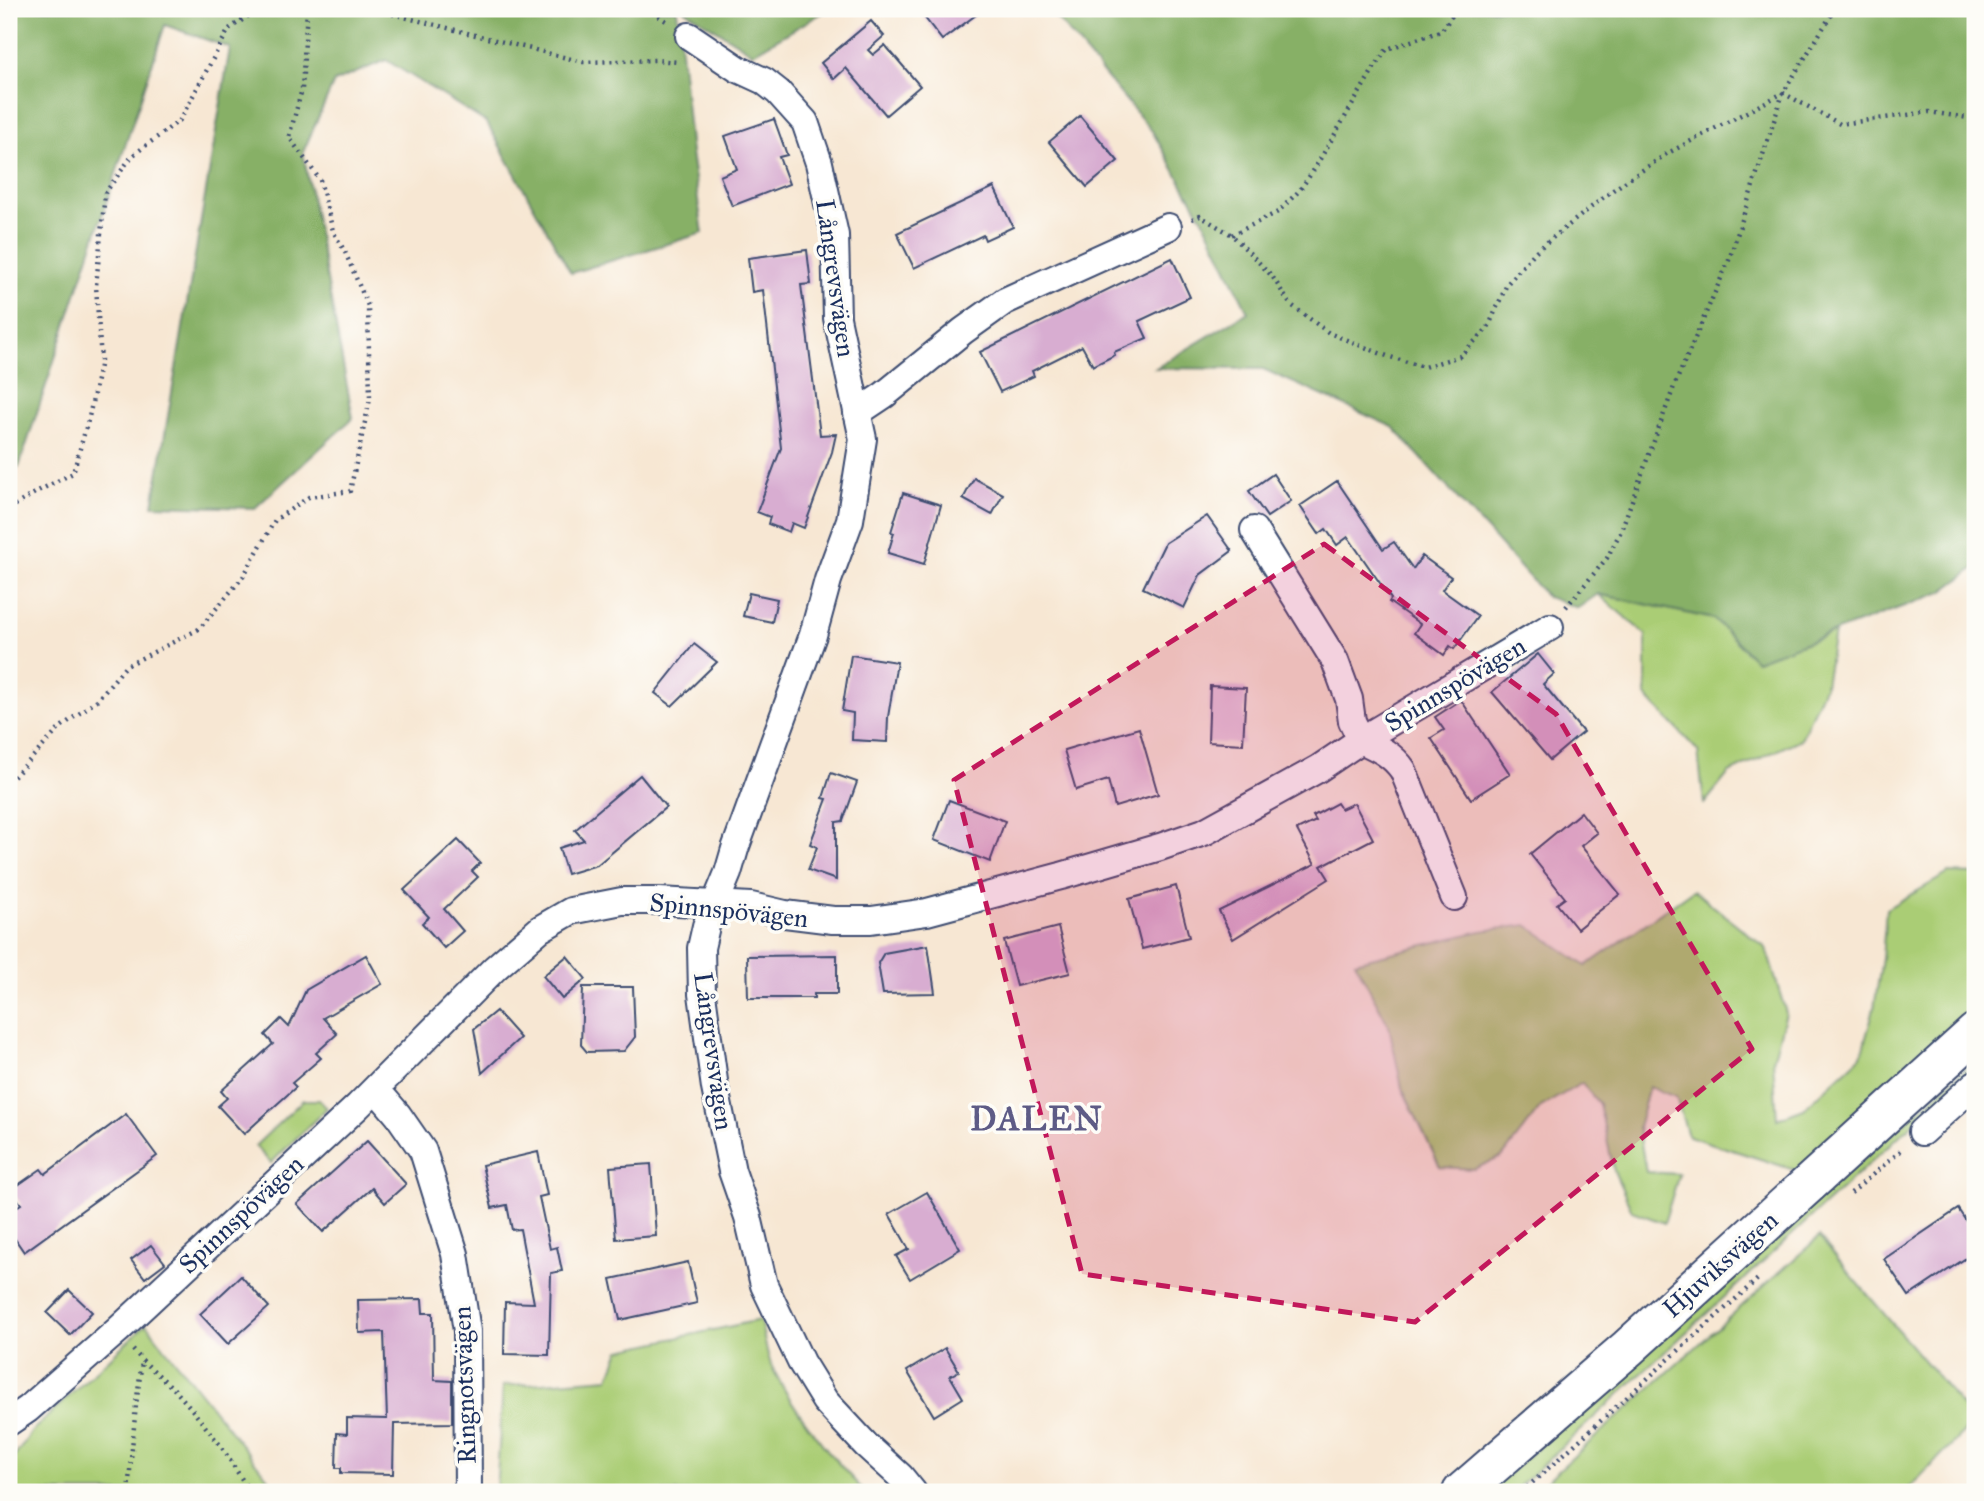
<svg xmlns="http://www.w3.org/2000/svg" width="1984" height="1501" font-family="'IM FELL Great Primer',serif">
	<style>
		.green { fill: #aacd75; stroke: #627e6a; stroke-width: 2 }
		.forest { fill: #87b066; stroke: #517062; stroke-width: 2 }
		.building { fill: #d8add1 }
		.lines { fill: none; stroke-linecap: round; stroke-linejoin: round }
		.minor-casing { stroke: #3c4b70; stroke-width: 30 }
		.primary-casing { stroke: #3c4b70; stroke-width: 42 }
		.path { stroke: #3c4b70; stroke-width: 4.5; stroke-dasharray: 2 5; stroke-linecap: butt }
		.minor { stroke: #fff; stroke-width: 26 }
		.primary { stroke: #fff; stroke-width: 38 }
		.marked { fill: #c2185b; fill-opacity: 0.2; stroke: #c2185b; stroke-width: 5; stroke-dasharray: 14 9; stroke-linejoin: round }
		.labels { text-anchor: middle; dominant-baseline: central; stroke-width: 7; stroke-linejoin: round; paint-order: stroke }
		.street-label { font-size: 26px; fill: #1b2f5e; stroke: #fdfcf7 }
		.district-label { font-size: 33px; font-weight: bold; letter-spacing: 2px; fill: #5d5b86; stroke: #fdfcf7 }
	</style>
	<rect width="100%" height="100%" fill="#fdfcf7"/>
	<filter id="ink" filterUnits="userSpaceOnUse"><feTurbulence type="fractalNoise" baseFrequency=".0143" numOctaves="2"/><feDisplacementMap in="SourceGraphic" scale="14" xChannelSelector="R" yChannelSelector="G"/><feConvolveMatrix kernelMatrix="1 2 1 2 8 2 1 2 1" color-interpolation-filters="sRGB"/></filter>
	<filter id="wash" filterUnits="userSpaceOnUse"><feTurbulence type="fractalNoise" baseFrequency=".00686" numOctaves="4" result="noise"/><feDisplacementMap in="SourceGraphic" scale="28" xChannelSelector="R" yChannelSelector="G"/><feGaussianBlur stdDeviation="1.57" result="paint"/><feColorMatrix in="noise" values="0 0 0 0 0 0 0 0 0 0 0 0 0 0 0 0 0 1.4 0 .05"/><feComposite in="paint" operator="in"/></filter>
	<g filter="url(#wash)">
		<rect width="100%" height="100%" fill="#f7e7d3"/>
		<g class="green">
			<path d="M1598 594 1714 619 1756 661 1834 632 1825 685 1801 739 1729 773 1704 804 1698 751 1646 696V635Z"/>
			<path d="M1949 873 1975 874V1012L1848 1124 1801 1172 1688 1136 1676 1097 1649 1087 1638 1127 1646 1172 1679 1174 1664 1223 1632 1211 1614 1171 1599 1104 1582 1083 1541 1107 1502 1157 1474 1169 1440 1167 1402 1088 1389 1026 1355 962 1481 931 1527 925 1586 966 1693 890 1766 948 1786 1013 1773 1060 1777 1119 1804 1109 1861 1056 1874 1008 1882 959 1886 909Z"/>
			<path d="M1975 1060V1066L1513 1492H1487Z"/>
			<path d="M303 1100H319L327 1108 271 1163 255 1146Z"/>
			<path d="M1819 1237 1975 1421 1905 1492H1534Z"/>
			<path d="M760 1320C764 1335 766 1353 772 1367 795 1413 829 1455 865 1492H496L503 1386 609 1378 620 1350Z"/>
			<path d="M146 1324 279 1492H9V1465L33 1430Z"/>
		</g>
		<g class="forest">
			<path d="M9 9H677L691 153 703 233 571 273 487 123 386 60 334 82 303 152 353 418 255 508 153 505 230 48 165 25 19 467 9 468Z"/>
			<path d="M683 9H829L753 53Z"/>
			<path d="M1049 9H1975V568L1942 592 1756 661 1714 619 1598 594 1578 608 1547 597 1393 427 1263 369 1156 368 1248 312 1205 223 1152 131Z"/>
		</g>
		<g id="blocks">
			<g class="building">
				<path d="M918 9H984L942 40Z"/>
				<path d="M871 21 884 36 868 50 873 55 885 45 920 86 886 115 846 68 834 79 821 63Z"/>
				<path d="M1080 116 1118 161 1087 187 1049 142Z"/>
				<path d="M774 119 787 155 779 157 789 184 732 206 720 176 737 169 725 136Z"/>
				<path d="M994 187 1013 227 985 240 983 235 914 268 897 233Z"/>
				<path d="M807 250 811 284 801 285 820 435 836 434 832 452 804 528 792 523 789 532 768 524 770 517 757 512 781 448 763 290 752 292 748 258Z"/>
				<path d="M1172 258 1190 297 1139 321 1147 338 1114 352 1115 355 1093 366 1082 346 1032 371 1034 376 1000 392 980 352Z"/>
				<path d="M1273 474 1291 501 1267 517 1249 491Z"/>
				<path d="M974 478 1003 494 992 515 963 499Z"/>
				<path d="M1337 481 1383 549 1394 542 1413 569 1422 556 1451 577 1442 590 1478 616 1454 649 1450 646 1444 655 1414 633 1420 624 1389 602 1391 599 1348 537 1337 545 1326 529 1319 534 1300 506Z"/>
				<path d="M903 493 941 505 924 564 888 553 894 533 891 532Z"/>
				<path d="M1207 516 1232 551 1200 575 1184 608 1143 588 1165 543Z"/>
				<path d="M749 593 777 599 772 622 743 616Z"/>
				<path d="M694 644 717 662 672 706 655 693Z"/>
				<path d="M1538 654 1554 674 1543 684 1583 732 1550 760 1492 692Z"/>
				<path d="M851 655 897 662 888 717 887 742 852 740 853 713 842 711Z"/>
				<path d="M1210 686 1246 688 1243 744 1208 742Z"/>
				<path d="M1461 700 1510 774 1471 799 1431 738 1444 730 1435 717Z"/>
				<path d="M1139 728 1158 794 1115 807 1108 780 1076 790 1064 750Z"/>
				<path d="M831 773 857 782 843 821 836 822V880L808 870 817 847 810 844 827 799 823 798Z"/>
				<path d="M640 775 666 807 597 865 567 874 559 848 584 840 575 830Z"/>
				<path d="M949 800 1005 821 990 862 934 840Z"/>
				<path d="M1337 803 1341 809 1354 803 1373 839 1321 866 1329 879 1233 939 1219 911 1315 864 1297 830 1316 821 1313 816Z"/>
				<path d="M1581 812 1597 833 1581 846 1620 894 1577 929 1557 904 1565 898 1530 854Z"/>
				<path d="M458 840 480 863 472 871 478 877 444 909 463 931 444 948 422 923 429 917 404 890Z"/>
				<path d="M1176 886 1189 937 1142 949 1129 899Z"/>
				<path d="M1058 927 1070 973 1016 986 1004 941Z"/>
				<path d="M928 945 935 993 883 994 878 963 884 953Z"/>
				<path d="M366 955 382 984 323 1018 337 1034 316 1053 321 1058 292 1083 296 1087 244 1134 218 1106 227 1098 221 1091 273 1044 265 1035 281 1019 289 1027 306 990Z"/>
				<path d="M837 955V994H814V998H748L747 956Z"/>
				<path d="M567 956 586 979 562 999 543 976Z"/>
				<path d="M583 987H633L635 1037 624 1051 587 1052 581 1045Z"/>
				<path d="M496 1011 520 1038 482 1073 474 1029Z"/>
				<path d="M126 1114 157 1156 24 1252 9 1230V1212L21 1204 11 1190 41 1169 45 1174Z"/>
				<path d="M367 1141 406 1184 385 1203 372 1188 323 1232 297 1204Z"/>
				<path d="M538 1152 547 1195 539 1197 550 1249 557 1247 562 1271 551 1273 549 1355 504 1354 505 1302 534 1303 520 1229 512 1230 507 1205 492 1208 482 1165Z"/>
				<path d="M651 1164 656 1236 616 1239 610 1167Z"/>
				<path d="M927 1192 960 1249 910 1279 896 1256 909 1249 889 1214Z"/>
				<path d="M1958 1209 1975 1235V1252L1909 1296 1884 1259Z"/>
				<path d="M151 1245 165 1263 145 1278 131 1260Z"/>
				<path d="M688 1262 697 1303 620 1320 611 1279Z"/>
				<path d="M241 1276 269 1307 228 1344 200 1314Z"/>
				<path d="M69 1290 92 1312 70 1335 47 1313Z"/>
				<path d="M422 1299 423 1313H433L434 1380 452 1381V1423L394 1424 393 1474 341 1473V1468H336L337 1433 347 1434V1418L387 1419 384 1332 359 1333 358 1300Z"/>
				<path d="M945 1348 959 1371 950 1376 963 1398 934 1416 907 1371Z"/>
			</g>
		</g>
	</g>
	<g filter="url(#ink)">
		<use href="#blocks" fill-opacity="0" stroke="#3c4b70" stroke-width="2"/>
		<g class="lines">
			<g class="minor-casing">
				<g id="minor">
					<path d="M689 36 738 69 764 81 778 92 805 122 819 163 835 235 837 318 863 439 850 520 828 580 813 635 735 849 728 873 706 926 701 948 702 994 715 1088 732 1171 748 1217 764 1285 801 1362 825 1401 866 1445 900 1476 913 1492"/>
					<path d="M857 413 884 395 963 331 1005 301 1168 227"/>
					<path d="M1254 530 1335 661 1349 699 1352 721 1361 740C1378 748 1392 754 1403 770L1454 897"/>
					<path d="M376 1089 398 1115 423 1151 455 1254 467 1331 468 1492"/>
					<path d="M1922 1132 1975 1084"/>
					<path d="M9 1422 28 1409 118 1330 358 1106 495 968 540 929 571 911 622 901H659L751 906 785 914 833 920H871L927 912 1061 876 1160 847 1204 832 1318 769 1361 740 1550 627"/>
				</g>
			</g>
			<g class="primary-casing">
				<path id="primary" d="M1462 1492 1628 1348 1975 1033"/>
			</g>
			<g class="path">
				<path d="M372 9 583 62 656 60 678 62"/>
				<path d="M646 9 668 22"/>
				<path d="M1192 219 1200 216 1232 235 1272 276 1290 304 1329 333 1387 356 1424 367 1460 356 1488 328 1507 284 1536 251 1613 190 1668 153 1783 93 1840 124 1929 112 1975 119"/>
				<path d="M1232 235 1278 212 1299 191 1313 171 1376 65 1387 49 1441 31 1457 9"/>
				<path d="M9 509 38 491 73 473 89 417 101 361 96 286 105 193 132 156 180 120 229 29 259 9"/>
				<path d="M1566 607 1607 558 1620 533 1675 384 1729 260 1783 93 1835 9"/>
				<path d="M9 782 61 727 96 701 126 666 199 629 243 577 275 520 309 497 350 491 370 399 368 306 345 252 333 231 320 180 289 137 302 89 307 9"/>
				<path d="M1851 1193 1903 1149"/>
				<path d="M133 1350 142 1360 174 1389 189 1406 221 1446 250 1492"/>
				<path d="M128 1492 136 1405 142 1361"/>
				<path d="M1522 1492 1760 1277"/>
			</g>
			<use href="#minor" class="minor"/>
			<use href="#primary" class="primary"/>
		</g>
	</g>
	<path class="marked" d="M1324 544 1556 714 1752 1049 1415 1322 1082 1274 954 780Z"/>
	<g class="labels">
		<g class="street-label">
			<text transform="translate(836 278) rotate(82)">Långrevsvägen</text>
			<text transform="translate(1455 684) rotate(-31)">Spinnspövägen</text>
			<text transform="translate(729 910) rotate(6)">Spinnspövägen</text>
			<text transform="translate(714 1051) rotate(82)">Långrevsvägen</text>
			<text transform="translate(241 1214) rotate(-43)">Spinnspövägen</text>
			<text transform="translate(1720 1264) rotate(-42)">Hjuviksvägen</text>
			<text transform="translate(464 1385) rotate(-92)">Ringnotsvägen</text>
		</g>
		<g class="district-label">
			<text x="1037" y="1119">DALEN</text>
		</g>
	</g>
	<rect width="1984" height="1501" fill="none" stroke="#fdfcf7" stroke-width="35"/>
</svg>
